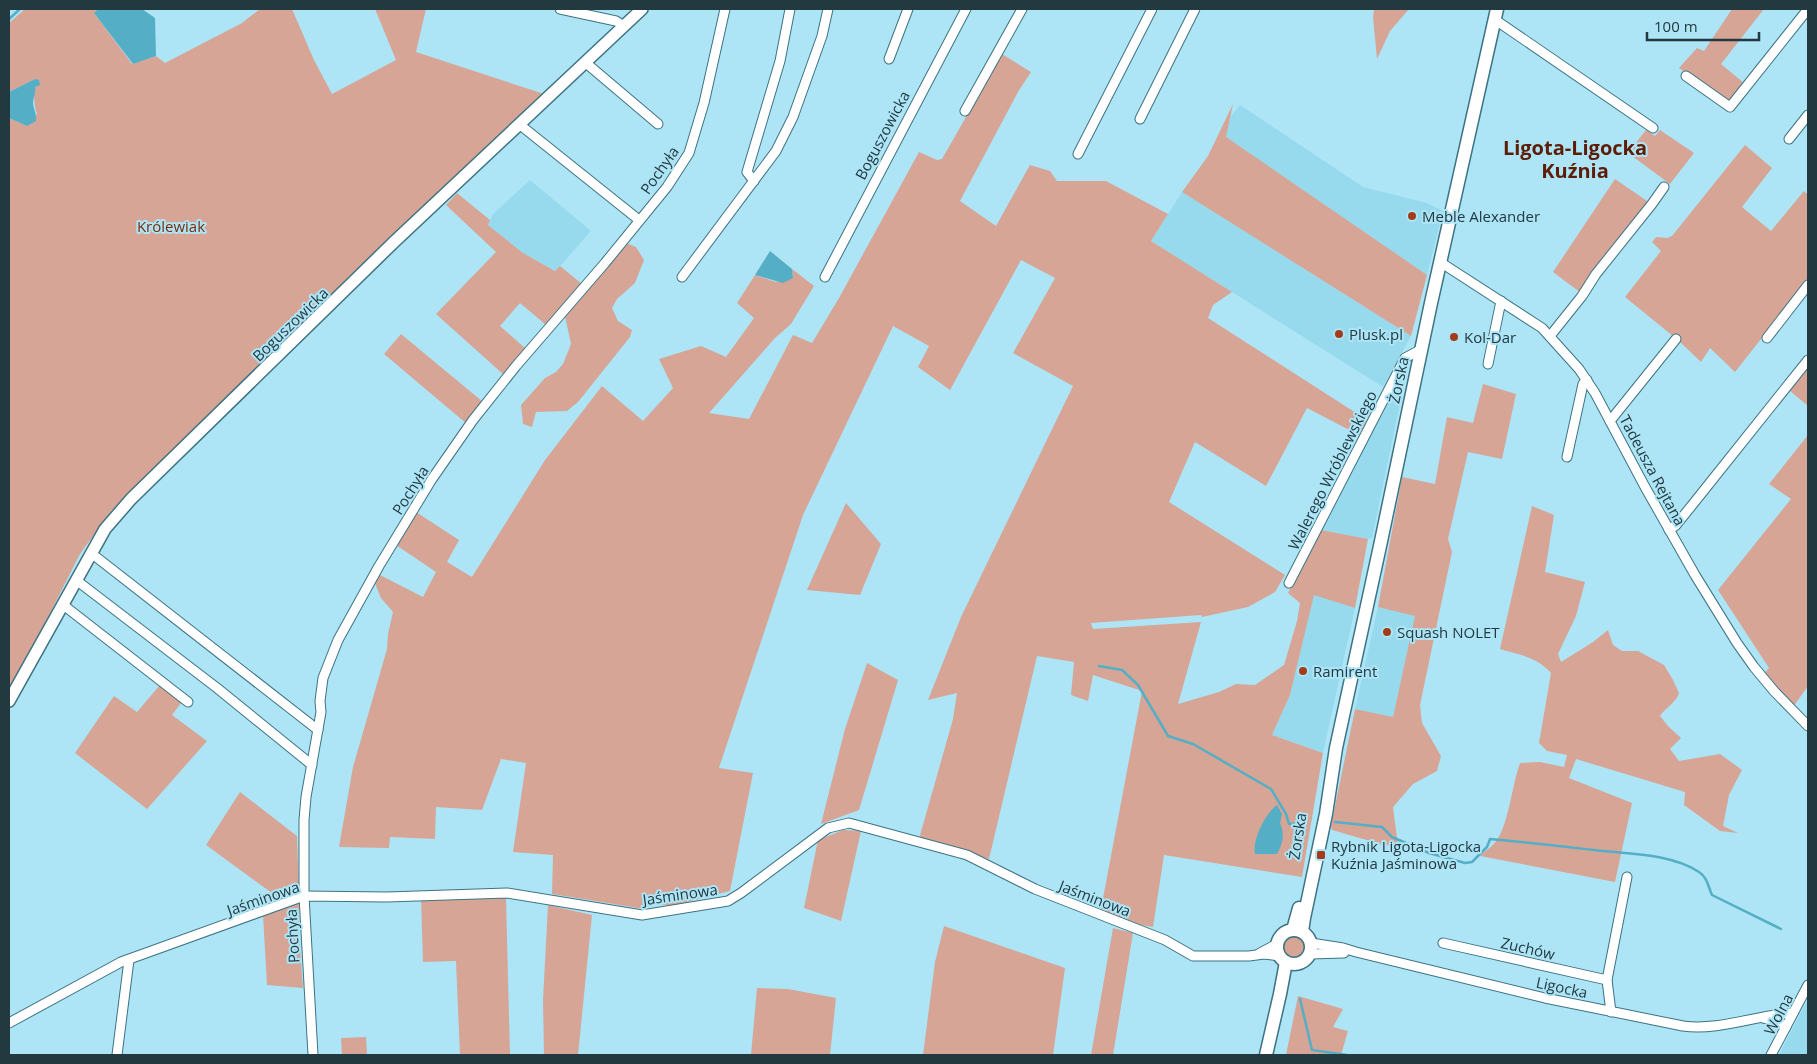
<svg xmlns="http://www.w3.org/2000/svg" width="1817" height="1064" font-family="'Open Sans',sans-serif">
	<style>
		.built { fill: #97daed }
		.green { fill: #d7a596 }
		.water { fill: #54aec6 }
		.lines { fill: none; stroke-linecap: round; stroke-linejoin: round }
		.stream { stroke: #54aec6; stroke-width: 2.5 }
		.minor-casing { stroke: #3d7382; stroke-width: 11 }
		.tertiary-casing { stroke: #3d7382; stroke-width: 14 }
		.secondary-casing { stroke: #3d7382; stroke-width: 15 }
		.minor { stroke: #fff; stroke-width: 9 }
		.tertiary { stroke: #fff; stroke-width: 11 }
		.secondary { stroke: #fff; stroke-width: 12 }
		.poi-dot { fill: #a33c1a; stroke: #ade5f6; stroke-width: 2 }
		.labels { text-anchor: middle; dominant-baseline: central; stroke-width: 4; stroke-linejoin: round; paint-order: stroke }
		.street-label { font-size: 15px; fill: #223940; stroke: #ade5f6 }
		.poi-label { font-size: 15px; fill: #223940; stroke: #ade5f6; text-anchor: start }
		.park-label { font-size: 15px; fill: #7c290b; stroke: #ade5f6 }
		.district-label { font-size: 20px; font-weight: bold; fill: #5d1c06; stroke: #ade5f6 }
	</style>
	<rect width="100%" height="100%" fill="#ade5f6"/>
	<g class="built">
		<path d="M1240 105 1363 187 1427 203 1443 211 1427 275 1225 137 1231 116Z"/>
		<path d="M530 180 591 231 556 271 523 253 488 225 493 214Z"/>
		<path d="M1182 192 1411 336 1383 387 1151 241Z"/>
		<path d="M1404 367 1407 370 1372 538 1368 539 1321 530Z"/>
		<path d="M1314 594 1355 608 1323 753 1272 735 1290 695Z"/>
		<path d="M1378 607 1416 615 1393 717 1355 709Z"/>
		<path d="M1808 1000V1055H1779L1803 1008Z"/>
	</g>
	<g class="green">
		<path d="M25 9H98L94 13 132 64 156 56 165 63 242 23 260 9H292L314 60 332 94 396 60 375 9H426L416 52 544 94 407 222 310 318 111 511 80 554 46 621 9 688V118L27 126 37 114C33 103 34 91 35 79L9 92V23Z"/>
		<path d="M1374 9H1409L1390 31 1377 59 1373 17Z"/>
		<path d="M1732 9H1764L1721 64 1745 84 1729 104 1679 68 1697 48 1704 51Z"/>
		<path d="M1002 54 1031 72 1018 92 960 201 996 226 1030 165 1050 171 1057 181H1106L1168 214 1151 241 1232 292 1213 305 1208 318 1367 420 1359 435 1307 408 1266 486 1195 442 1169 502 1285 575 1275 592 1248 607 1202 617 1201 615 1091 623 1093 629 1201 622 1178 704 1219 692 1236 684 1255 685 1284 665 1297 621 1300 603 1288 593 1321 530 1368 539 1355 608 1314 595 1290 695 1272 735 1323 753 1302 877 1164 855 1153 927 1129 923 1101 909 1142 691 1093 675 1088 701 1071 695 1074 662 1037 656 989 859 919 839 953 719 957 693 928 700 961 617 1073 386 1013 353 1055 278 1021 260 950 390 918 367 929 346 893 326 803 515 719 768 753 773 730 891 671 906 654 903 644 909 552 894 553 855 513 852 526 763 501 759 482 810 436 807 435 839 390 837 389 848 339 847 353 767 387 649 388 634 393 612 381 598 374 581 378 574 423 597 436 572 396 545 416 512 459 540 447 562 472 577 545 460 602 386 643 421 673 388 659 359 701 346 726 357 754 318 737 303 755 275 776 282 793 278 792 269 814 286 791 324 775 338 709 413 749 419 793 335 812 343 839 298 919 152 937 160 942 159Z"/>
		<path d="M1233 104 1226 137 1427 275 1411 336 1182 192 1208 156Z"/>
		<path d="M1646 130 1655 136 1660 130 1694 153 1670 184 1628 153Z"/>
		<path d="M1745 145 1772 168 1742 207 1771 231 1804 191 1808 195V279L1735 372 1710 348 1701 362 1679 341 1625 297 1661 251 1652 242 1656 237 1667 238 1672 236Z"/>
		<path d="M1615 179 1650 203 1581 293 1553 272Z"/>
		<path d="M457 193 490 220 488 225 523 253 555 271 560 266 582 284 546 325 520 303 500 326 526 349 504 375 436 314 496 252 446 205Z"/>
		<path d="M626 243 636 247 644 260 635 283 617 299 612 308 618 321 632 330 630 337 578 402 567 411 536 412 532 427 523 424 521 405 545 378 556 372 563 364 571 344 565 316Z"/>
		<path d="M401 334 483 402 467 424 384 354Z"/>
		<path d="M1808 364V406L1789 390Z"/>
		<path d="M1483 384 1516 394 1502 459 1468 452 1448 539 1452 552 1420 705 1422 723 1441 756 1437 771 1413 784 1393 807 1398 846 1384 845 1332 830 1331 826 1355 709 1393 717 1415 616 1378 607 1402 477 1435 484 1447 417 1473 423Z"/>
		<path d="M1808 435V686L1793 707 1763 674 1769 668 1718 590 1791 499 1769 484Z"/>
		<path d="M846 503 881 544 860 595 807 590Z"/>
		<path d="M1532 506 1554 515 1545 572 1585 582 1576 616 1558 654 1561 662 1593 642 1608 630 1613 645 1622 651H1638L1664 665 1673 680 1679 693C1676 703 1666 707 1660 716L1668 726 1681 738 1670 749 1679 761 1720 754 1742 770 1729 795 1723 826 1738 833 1720 831 1684 805 1685 792 1576 759 1569 778 1632 803 1615 882 1480 856C1485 851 1493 846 1497 840 1509 822 1512 785 1520 763L1540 762 1564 767 1567 755 1547 751 1539 743 1551 673C1537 657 1520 655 1500 649Z"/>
		<path d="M867 663 898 680 859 810 821 824 845 729Z"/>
		<path d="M160 685 181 703 172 715 207 741 147 809 75 753 114 696 137 712Z"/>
		<path d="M240 792 297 836 299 891 280 899 206 845Z"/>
		<path d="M843 830 861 831 841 921 804 908 818 840Z"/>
		<path d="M506 898 510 1055H460L456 961 423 962 421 899Z"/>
		<path d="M299 901V936L303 988 267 985 263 915Z"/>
		<path d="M548 905 592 915 578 1055H544L543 1000Z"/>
		<path d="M944 926 1065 968 1053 1055H923L935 962Z"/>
		<path d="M1113 928 1133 933 1113 1055H1091Z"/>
		<circle cx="1294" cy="947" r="12"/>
		<path d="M757 988 788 989 836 998 830 1055H751Z"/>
		<path d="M1298 996 1343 1009 1333 1027 1348 1031 1341 1055H1342H1286Z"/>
		<path d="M366 1037 367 1055H342L341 1038Z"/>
	</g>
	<g class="water">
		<path d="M98 9H142L155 18 156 56 133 64 94 13Z"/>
		<path d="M35 79 39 80 40 85 35 87C36 94 33 98 33 104 34 110 37 115 36 121L27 126 9 118V92Z"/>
		<path d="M770 251 792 269 793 278 783 283 755 275Z"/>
		<path d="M1277 805 1282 814 1280 823C1285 834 1283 843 1277 854H1255C1252 839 1266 813 1277 805Z"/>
	</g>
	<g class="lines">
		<g class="stream">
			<path d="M9 19 20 9"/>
			<path d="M1099 666 1122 670 1138 685 1168 736 1193 744 1271 789 1286 814 1289 824 1302 823 1306 818"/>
			<path d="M1335 822 1382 827 1392 837 1429 853 1465 863 1472 862 1487 847 1490 839C1525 842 1559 846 1594 850 1626 854 1671 853 1699 872 1707 877 1708 886 1712 895L1781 929"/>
			<path d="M1300 999 1312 1050 1347 1055"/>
		</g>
		<g class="minor-casing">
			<g id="minor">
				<path d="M560 9 616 21 624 26"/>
				<path d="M1494 19 1653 128"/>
				<path d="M889 59 908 9"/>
				<path d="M586 63 658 124"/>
				<path d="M1686 76 1730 107 1808 9"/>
				<path d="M965 111 1022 9"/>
				<path d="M1140 119 1195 9"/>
				<path d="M519 124 639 220"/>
				<path d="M1789 139 1808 115"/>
				<path d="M1078 154 1152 9"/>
				<path d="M754 181 747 172 780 61 790 9"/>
				<path d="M1440 262 1542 328 1579 369 1595 393 1645 487 1695 575 1737 643 1754 667 1774 691 1808 726"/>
				<path d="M682 277 776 151 793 117 822 36 828 9"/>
				<path d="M825 277 966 9"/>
				<path d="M1550 336 1582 296 1596 274 1652 204 1664 187"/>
				<path d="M1767 338 1808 285"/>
				<path d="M1488 364 1501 301"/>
				<path d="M1610 421 1676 339"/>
				<path d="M1567 457 1583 384 1587 380"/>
				<path d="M1669 530 1676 525 1693 504 1808 360"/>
				<path d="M91 553 318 730"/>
				<path d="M76 580 217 688 312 765"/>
				<path d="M1289 583 1405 358 1420 350"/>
				<path d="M62 604 188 702"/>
				<path d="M1311 943 1343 948 1356 952 1545 998 1683 1026C1720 1031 1756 1015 1793 1013"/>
				<path d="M1443 943 1607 980"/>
				<path d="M1260 953 1277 944"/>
				<path d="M1310 954 1344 953"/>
				<path d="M1611 1012 1607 980 1627 877"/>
				<path d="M1763 1018 1774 1020 1786 1027"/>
				<path d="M9 1023 121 962 304 896 387 897 507 893 642 915 728 901 741 893 828 828 849 823 967 855 1035 889 1165 940 1193 956H1249L1264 954 1280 956"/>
				<path d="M117 1055 129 960"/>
				<path d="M313 1055 304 896V820L306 797 321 712 320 701 323 678 338 640 379 566 432 479 473 420 516 366 605 263 667 187 689 153 704 103 725 9"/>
				<path d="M1771 1055 1808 985"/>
			</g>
		</g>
		<g class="tertiary-casing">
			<path id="tertiary" d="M9 701 105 529 131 499 394 242 642 9"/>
		</g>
		<g class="secondary-casing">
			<g id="secondary">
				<path d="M1293 930 1299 908"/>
				<circle cx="1294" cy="947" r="17"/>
				<path d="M1302 932 1304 918 1326 814 1336 748 1380 546 1431 303 1497 9"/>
				<path d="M1266 1055 1280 994 1286 962"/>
			</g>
		</g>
		<use href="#minor" class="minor"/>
		<use href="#tertiary" class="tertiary"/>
		<use href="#secondary" class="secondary"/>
	</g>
	<g class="poi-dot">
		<circle cx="1412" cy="216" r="5"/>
		<circle cx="1339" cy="334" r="5"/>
		<circle cx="1454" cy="337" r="5"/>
		<circle cx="1387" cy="632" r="5"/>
		<circle cx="1303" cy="671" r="5"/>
		<rect x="1316" y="850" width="10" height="10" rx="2.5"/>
	</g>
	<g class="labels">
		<g class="street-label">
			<text transform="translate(882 135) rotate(-62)">Boguszowicka</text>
			<text transform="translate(659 170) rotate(-55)">Pochyła</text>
			<text transform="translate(290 324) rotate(-44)">Boguszowicka</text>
			<text transform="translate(1398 380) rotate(-78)">Żorska</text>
			<text transform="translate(1332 470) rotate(-63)">Walerego Wróblewskiego</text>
			<text transform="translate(1653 470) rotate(62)">Tadeusza Rejtana</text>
			<text transform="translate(410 490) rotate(-58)">Pochyła</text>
			<text transform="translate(1297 836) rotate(-81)">Żorska</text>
			<text transform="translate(680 894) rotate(-8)">Jaśminowa</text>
			<text transform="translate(263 898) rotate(-19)">Jaśminowa</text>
			<text transform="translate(1095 898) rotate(21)">Jaśminowa</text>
			<text transform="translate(292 936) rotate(-93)">Pochyła</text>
			<text transform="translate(1528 948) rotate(13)">Zuchów</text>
			<text transform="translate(1562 987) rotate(12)">Ligocka</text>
			<text transform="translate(1778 1014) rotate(-62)">Wolna</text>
		</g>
		<g class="poi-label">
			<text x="1422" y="216">Meble Alexander</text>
			<text x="1349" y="334">Plusk.pl</text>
			<text x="1464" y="337">Kol-Dar</text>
			<text x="1397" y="632">Squash NOLET</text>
			<text x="1313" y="671">Ramirent</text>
			<text x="1331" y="846">Rybnik Ligota-Ligocka<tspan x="1331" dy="17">Kuźnia Jaśminowa</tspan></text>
		</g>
		<g class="park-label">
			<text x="171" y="226">Królewiak</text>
		</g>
		<g class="district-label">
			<text x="1575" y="147">Ligota-Ligocka<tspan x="1575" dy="23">Kuźnia</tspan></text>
		</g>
	</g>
	<rect width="1817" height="1064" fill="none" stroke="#223940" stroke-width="20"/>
	<path d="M1647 32v8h112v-8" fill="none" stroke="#223940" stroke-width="2.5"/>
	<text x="1654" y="32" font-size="15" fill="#223940" stroke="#ade5f6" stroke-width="4" paint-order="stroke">100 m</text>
</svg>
